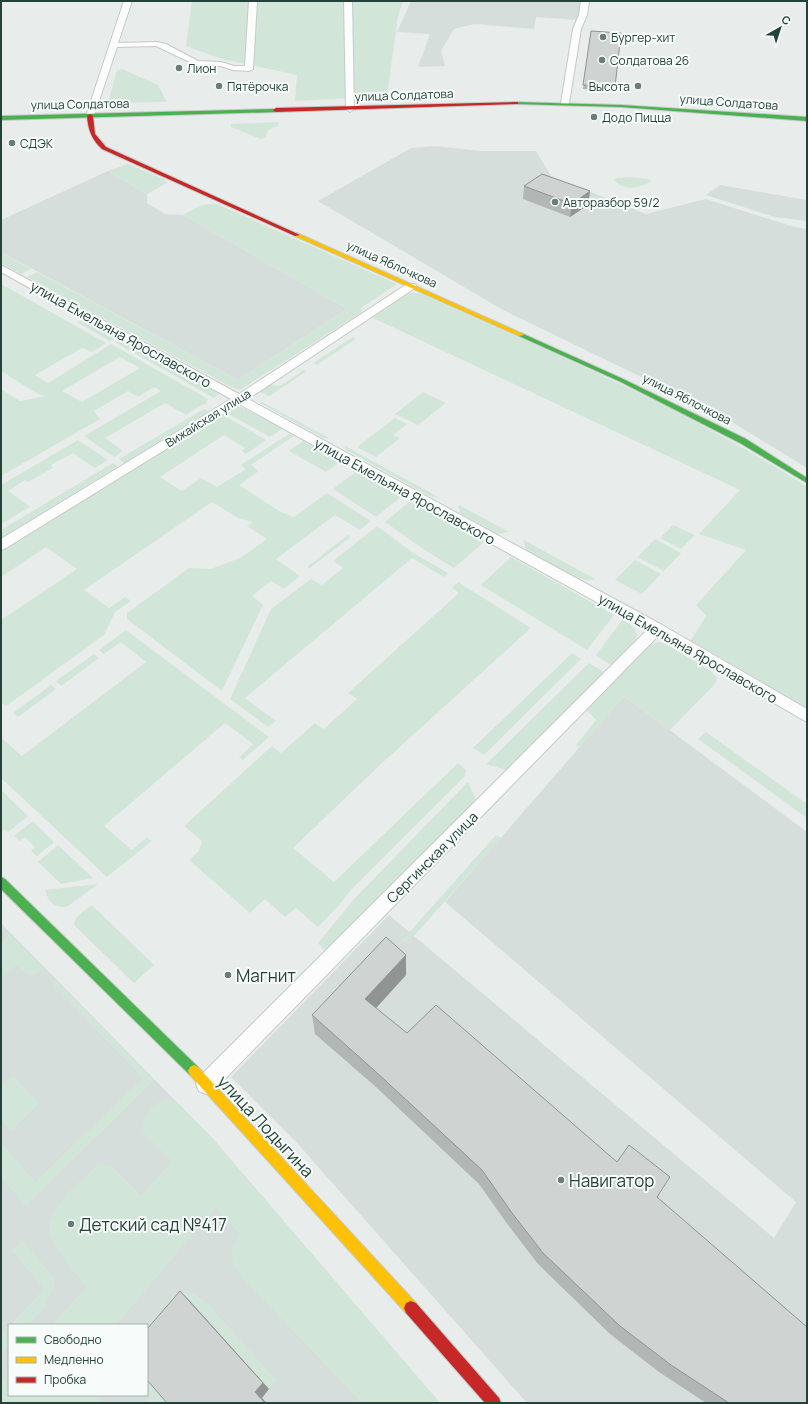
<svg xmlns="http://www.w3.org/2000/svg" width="808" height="1404" font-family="Manrope,sans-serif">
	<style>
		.built { fill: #d6dedb; fill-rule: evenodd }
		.green { fill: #d1e6d8; fill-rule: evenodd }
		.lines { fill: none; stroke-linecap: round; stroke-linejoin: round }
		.street-casing { stroke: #c5cac8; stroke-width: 2 }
		.fast-casing { stroke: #c3cbc8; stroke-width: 2 }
		.slow-casing { stroke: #c3cbc8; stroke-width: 2 }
		.jam-casing { stroke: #c3cbc8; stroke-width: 2 }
		.street { fill: #fcfcfc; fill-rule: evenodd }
		.fast { fill: #4caf50; fill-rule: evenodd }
		.slow { fill: #ffc107; fill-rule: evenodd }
		.jam { fill: #c62828; fill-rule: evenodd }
		.wall { fill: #b2b6b5 }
		.shaded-wall { fill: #919493 }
		.building { fill: #cfd4d2; stroke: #919493 }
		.poi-dot { fill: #697e78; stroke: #f7fbf9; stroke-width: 1.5 }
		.labels { text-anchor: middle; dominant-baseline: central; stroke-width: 4; stroke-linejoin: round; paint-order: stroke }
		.far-poi-label { font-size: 12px; fill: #24423a; stroke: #f7fbf9; text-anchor: start }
		.far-street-label { font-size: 12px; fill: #24423a; stroke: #f7fbf9 }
		.street-label { font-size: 14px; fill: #24423a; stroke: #f7fbf9 }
		.near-poi-label { font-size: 17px; fill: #24423a; stroke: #f7fbf9; text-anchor: start }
		.near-street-label { font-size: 17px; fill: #24423a; stroke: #f7fbf9 }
	</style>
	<rect width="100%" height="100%" fill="#e8edeb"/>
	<g class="built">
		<path d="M411 1H583L578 20 536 17 534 29 474 24 454 29 441 51 445 66 418 67 430 34 397 32Z"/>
		<path d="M435 146 481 151H536L551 176 646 214 706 199 791 226 807 229V468L722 416 503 310 318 201 411 148Z"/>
		<path d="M108 171 147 194V203L165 214 183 215 347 309 238 380 1 252V220Z"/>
		<path d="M720 185 807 200V221L774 217 706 195Z"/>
		<path d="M624 696 807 832V1403H527L297 1143 231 1077 389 915 774 1238 796 1202 445 902Z"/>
		<path d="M1 923 214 1140 440 1403H1ZM9 1325H147V1395H9Z"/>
	</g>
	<g class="green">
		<path d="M192 1H403L398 16 387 96 295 101 297 75 222 59 186 46Z"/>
		<path d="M122 69 158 85 167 102 108 103 117 70Z"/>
		<path d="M279 122 278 126C272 127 267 130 266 137L261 139 231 127V124Z"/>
		<path d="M128 164 164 179 167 183 147 194 108 171Z"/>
		<path d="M629 177 648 179 652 181C640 188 623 192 613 179L617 178Z"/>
		<path d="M208 204H217L397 284 361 308 362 312 240 390 231 387 27 277 37 272 238 380 347 309 183 215 199 206Z"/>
		<path d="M1 252 31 269 21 274 1 263Z"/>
		<path d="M1 284 106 343 92 352 82 348 35 375 48 383 111 344 208 399 206 404 200 406 186 415 165 403 105 438 123 451 114 457 84 436 161 391 154 387 138 397 128 391 94 411 100 419 1 476V389L20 401 46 396 38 394 1 371ZM120 357 140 368 82 402 62 391Z"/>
		<path d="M412 293H419C549 351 687 409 807 487V710L690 642 706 616 696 605 746 550 699 534 740 490 371 317 406 294Z"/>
		<path d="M85 320 116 337 110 341 77 322Z"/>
		<path d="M353 337 356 339 317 365 313 363Z"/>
		<path d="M120 339 219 394 214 398 115 342Z"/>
		<path d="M302 370 306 371 304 373 271 395 268 396 259 391 269 384 280 386 301 372Z"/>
		<path d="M423 392 446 403 418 425 395 414Z"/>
		<path d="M262 402 329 438H323L260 403Z"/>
		<path d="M236 406H239L282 429 270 437 225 412Z"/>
		<path d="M204 409 209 411 124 463 119 459Z"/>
		<path d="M222 414 266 440 246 454 242 451 245 448 224 435 160 477 182 491 201 478 217 487 246 469 241 465 289 434 294 436 251 465 259 471 239 485 281 512 294 517 327 493 371 521 360 530 335 515 276 559 300 576 284 589 271 581 252 596 263 605 222 691 127 619V613L189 568 211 569 242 557 267 539 247 526 253 522 238 518 212 502 84 590 109 608 125 597 131 601 115 612 104 635 9 704 6 706 1 703V620L77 569 46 547 1 577V551Z"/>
		<path d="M395 418 407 424 393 435 400 438 376 457 357 447Z"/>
		<path d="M78 440 108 460 95 468 73 453 51 465 53 468 28 482 25 480 8 491 30 507 1 524V485Z"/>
		<path d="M303 441 340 462 326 472 289 451Z"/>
		<path d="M345 446 440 498 429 496 346 450Z"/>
		<path d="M113 463 118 466 1 538V530Z"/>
		<path d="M357 471 401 496H402L376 517 333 489Z"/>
		<path d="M410 501 484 542 454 568 423 549 385 522Z"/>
		<path d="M459 505 509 532 497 534 461 514 458 508Z"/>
		<path d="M673 525 695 535 681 549 660 538Z"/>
		<path d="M377 526 415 554 448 573 444 577 412 558 245 698 276 721 268 727 230 699 271 609 311 579 322 585 343 568 333 561Z"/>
		<path d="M348 535 351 537 310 568 307 567Z"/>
		<path d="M655 539 681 553 664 571 637 557Z"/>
		<path d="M524 540 595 579C578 585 542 559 527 551L525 547Z"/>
		<path d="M511 557 614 615 587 650 481 585Z"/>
		<path d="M635 560 661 574 642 594 615 580Z"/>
		<path d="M458 582 531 628 382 763 293 848 334 882 458 763 466 770 465 776 349 892 340 904 318 927 296 908 285 917 265 899 250 913 189 860 199 851 202 841 184 826 272 746 281 753 315 723 324 729 357 699 348 693 459 593 452 588Z"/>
		<path d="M623 619 634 628 637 634 636 640 611 665 596 655Z"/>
		<path d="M126 630 269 737 243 760 239 757 253 744 225 723 104 826 132 850 147 837 152 841 107 877 1 778V738L22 756 146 662 121 642 104 654 99 650Z"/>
		<path d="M658 642 666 644 711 671 717 679 714 685 670 730 624 696 580 747 576 745 596 720 587 710 643 650 651 645Z"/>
		<path d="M572 653 581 659 484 755 473 748Z"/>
		<path d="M94 654 99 658 61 686 56 681Z"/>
		<path d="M589 663 604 672 506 770 486 764Z"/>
		<path d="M51 685 56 689 18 717 13 713Z"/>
		<path d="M706 732 807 804V818L698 739Z"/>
		<path d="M468 782 476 800 325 951 318 943 355 898Z"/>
		<path d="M1 790 28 816 8 832 4 829 1 832Z"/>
		<path d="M33 821 54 842 37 856 31 851 35 847 25 837 20 841 14 836Z"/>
		<path d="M496 835 501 838 414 936 397 946Z"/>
		<path d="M58 845 93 878 61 884 38 862Z"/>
		<path d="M98 884 68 906C55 910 48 901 45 890Z"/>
		<path d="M92 905 154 965 134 983 75 926C72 917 85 911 92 905Z"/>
		<path d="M10 933 42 966V969C30 980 27 974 17 965L1 978V944Z"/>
		<path d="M56 980 154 1080 26 1206 1 1177V1142L35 1182 143 1078 51 983Z"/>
		<path d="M13 1075 39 1104 11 1131 1 1120V1086Z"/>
		<path d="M165 1099 176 1101 214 1140 440 1403H362L240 1275C228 1256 229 1253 240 1234L216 1207 116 1325H52L86 1287C74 1270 56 1253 50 1233 43 1211 84 1178 99 1164L110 1165 141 1196 172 1161 143 1132C142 1117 151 1106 165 1099Z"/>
		<path d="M22 1240 52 1275 55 1284 43 1310 28 1325H10L44 1289 12 1251Z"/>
		<path d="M186 1292 194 1294 206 1302 276 1380 269 1389 147 1350V1327L169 1300 177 1294Z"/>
		<path d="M9 1326V1345L1 1353V1335Z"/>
		<path d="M9 1372V1395H98L102 1403H1V1381Z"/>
		<path d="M147 1373 173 1403H151L145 1395H147Z"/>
	</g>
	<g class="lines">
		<g class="street-casing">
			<g id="street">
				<path d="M124 1H132L118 43 157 42 166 44 198 61 221 62 234 66H245L249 1H257L253 69 249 71 233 70 220 66 196 65 156 46 117 47 94 116 90 119 87 118 86 116Z"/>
				<path d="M344 1H352L354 109 350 112 346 109Z"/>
				<path d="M581 1H589L587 15 581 29 569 103 565 105 561 103 573 29 579 15Z"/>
				<path d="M1 265 239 394 407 284H415L416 286 415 288 248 399 662 625 807 709V722L658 636 213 1091 206 1094 199 1091 196 1084 199 1077 647 630 239 404 6 548 1 550V539L231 399 1 272Z"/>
			</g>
		</g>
		<g class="fast-casing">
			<g id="fast">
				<path d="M514 102 621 105 807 117V121L621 107 516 104H514Z"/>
				<path d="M278 109V111L276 112 1 120V116Z"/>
				<path d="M521 333 623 379 746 439 807 478V483L740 443 619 381 519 336 518 335Z"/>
				<path d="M1 877 5 879 198 1067 200 1071 198 1075 194 1077 190 1075 1 889Z"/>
			</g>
		</g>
		<g class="slow-casing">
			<g id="slow">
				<path d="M297 233 523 334 524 335 519 336 295 236V234Z"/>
				<path d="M194 1065 198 1067 416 1303 418 1308 416 1313 411 1315 406 1313 190 1075 188 1071 190 1067Z"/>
			</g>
		</g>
		<g class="jam-casing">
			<g id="jam">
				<path d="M516 102H518V104L276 112 273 110 276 108Z"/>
				<path d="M90 114 93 116 95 134 106 147 300 235 295 236 102 149C92 140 88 130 87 116Z"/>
				<path d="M411 1301 416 1303 499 1398 501 1403H485L406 1313 404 1308 406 1303Z"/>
			</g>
		</g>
		<use href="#street" class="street"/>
		<use href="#fast" class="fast"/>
		<use href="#slow" class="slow"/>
		<use href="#jam" class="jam"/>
	</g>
	<g class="wall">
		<path d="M591 31 621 33 614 91 583 89Z"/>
		<path d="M524 186 590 191 588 205 570 217 523 199Z"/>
		<path d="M406 975 376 1008 407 1033 657 1197 807 1403H706L659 1372 610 1334 538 1264 508 1225 479 1184 376 1087 315 1034 312 1015Z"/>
	</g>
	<g class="shaded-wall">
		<path d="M590 191 588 205 570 217 572 204Z"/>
		<path d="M406 955V975L367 1018 365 999Z"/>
		<path d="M180 1291 189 1300 269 1389 262 1398 267 1403H265L255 1392Z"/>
	</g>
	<g class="building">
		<path d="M591 31 621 33 615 87 583 85Z"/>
		<path d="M542 174 590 191 572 204 524 186Z"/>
		<path d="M386 937 406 955 365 999 407 1033 436 1005 617 1162 629 1145 670 1177 657 1197 807 1327V1403H729L671 1365 620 1326 543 1253 512 1213 482 1170 375 1071 312 1015Z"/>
		<path d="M180 1291 263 1383 255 1392 265 1403H167L147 1380V1329Z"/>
	</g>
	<g class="poi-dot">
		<circle cx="603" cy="37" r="4"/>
		<circle cx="602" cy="60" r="4"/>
		<circle cx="179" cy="68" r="4"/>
		<circle cx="219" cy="86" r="4"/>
		<circle cx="638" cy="86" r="4"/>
		<circle cx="594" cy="117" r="4"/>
		<circle cx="12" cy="143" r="4"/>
		<circle cx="555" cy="202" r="4"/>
		<circle cx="228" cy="975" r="4"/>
		<circle cx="561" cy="1180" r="4"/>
		<circle cx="71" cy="1224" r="4"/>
	</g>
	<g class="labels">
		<g class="far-poi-label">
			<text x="611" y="37">Бургер-хит</text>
			<text x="610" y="60">Солдатова 26</text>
			<text x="187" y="68">Лион</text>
			<text x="227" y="86">Пятёрочка</text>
			<text x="630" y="86" text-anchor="end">Высота</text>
			<text x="602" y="117">Додо Пицца</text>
			<text x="20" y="143">СДЭК</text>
			<text x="563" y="202">Авторазбор 59/2</text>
		</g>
		<g class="far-street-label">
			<text transform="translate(404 95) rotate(-2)">улица Солдатова</text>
			<text transform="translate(729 102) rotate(4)">улица Солдатова</text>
			<text transform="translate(80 104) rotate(-1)">улица Солдатова</text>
			<text transform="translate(392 264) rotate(24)">улица Яблочкова</text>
			<text transform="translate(687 399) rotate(27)">улица Яблочкова</text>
			<text transform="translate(208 418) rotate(-32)">Вижайская улица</text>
		</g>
		<g class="street-label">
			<text transform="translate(121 334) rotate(29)">улица Емельяна Ярославского</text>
			<text transform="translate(405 491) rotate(29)">улица Емельяна Ярославского</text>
			<text transform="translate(688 648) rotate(30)">улица Емельяна Ярославского</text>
			<text transform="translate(432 857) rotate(-45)">Сергинская улица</text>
		</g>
		<g class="near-poi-label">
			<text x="236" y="975">Магнит</text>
			<text x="569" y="1180">Навигатор</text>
			<text x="79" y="1224">Детский сад №417</text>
		</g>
		<g class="near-street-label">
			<text transform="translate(266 1126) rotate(47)">улица Лодыгина</text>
		</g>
	</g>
	<rect width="808" height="1404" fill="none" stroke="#24423a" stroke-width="4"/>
	<rect x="8" y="1324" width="140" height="72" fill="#f7fbf9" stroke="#a3b1ad"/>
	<rect x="16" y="1337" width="20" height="6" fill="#4caf50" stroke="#a3b1ad"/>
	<text x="44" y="1344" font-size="12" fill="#24423a">Свободно</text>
	<rect x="16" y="1357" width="20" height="6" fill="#ffc107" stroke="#a3b1ad"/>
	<text x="44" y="1364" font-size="12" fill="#24423a">Медленно</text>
	<rect x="16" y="1377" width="20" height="6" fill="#c62828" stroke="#a3b1ad"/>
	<text x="44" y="1384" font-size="12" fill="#24423a">Пробка</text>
	<g transform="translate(780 28) rotate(39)" stroke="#f7fbf9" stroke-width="3" paint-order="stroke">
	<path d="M0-3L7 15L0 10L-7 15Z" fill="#24423a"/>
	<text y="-6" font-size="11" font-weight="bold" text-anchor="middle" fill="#24423a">С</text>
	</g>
</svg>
